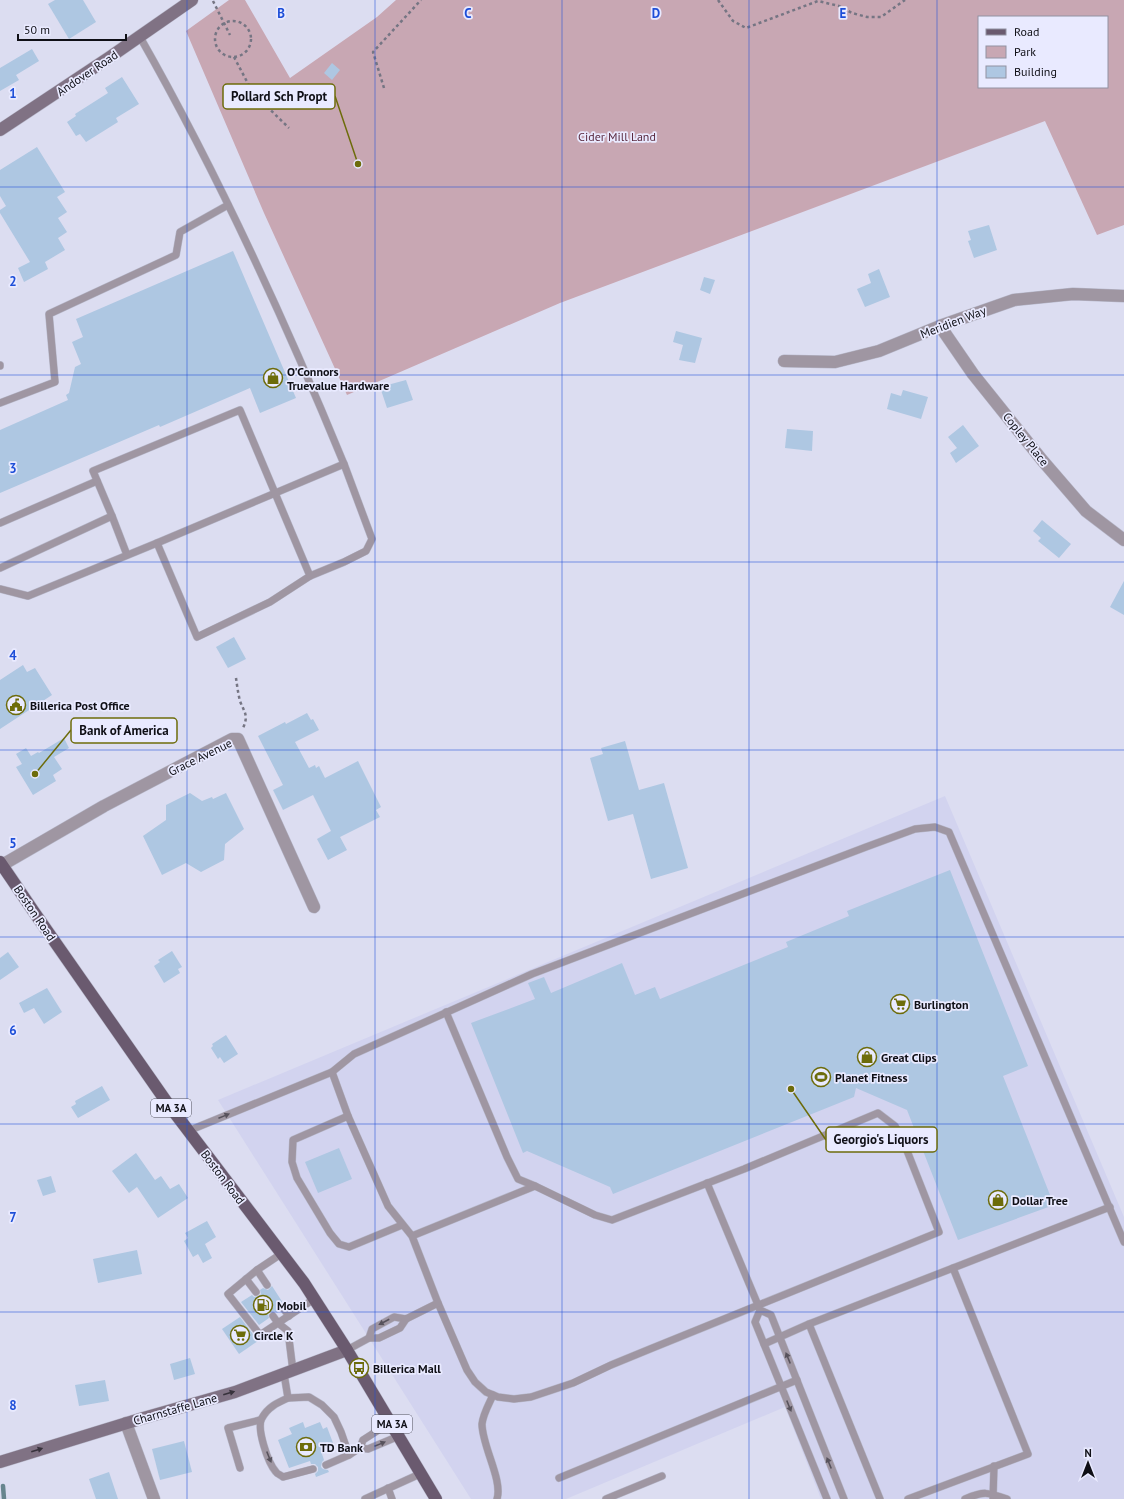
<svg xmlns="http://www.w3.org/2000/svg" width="1124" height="1499" font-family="'PT Sans',sans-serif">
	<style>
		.built { fill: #d2d3ef }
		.green { fill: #c8a7b3; fill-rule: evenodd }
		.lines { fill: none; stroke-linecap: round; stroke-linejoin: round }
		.stream { stroke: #67858e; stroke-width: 4.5 }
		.building { fill: #aec7e2 }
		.lane-casing { stroke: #b7b8ca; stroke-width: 8 }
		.street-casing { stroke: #b7b8ca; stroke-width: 13 }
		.secondary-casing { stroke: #b7b8ca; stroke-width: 13 }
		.primary-casing { stroke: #b7b8ca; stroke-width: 13 }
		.path { stroke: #757583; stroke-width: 2.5; stroke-dasharray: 3 3; stroke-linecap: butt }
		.lane { stroke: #9f96a2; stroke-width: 7 }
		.street { stroke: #9f96a2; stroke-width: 12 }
		.secondary { stroke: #807284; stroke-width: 12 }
		.primary { stroke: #6a5a6f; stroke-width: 12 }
		.oneway { fill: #57525c }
		.oneway2 { fill: #37323c }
		.grid { fill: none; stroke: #1d4ed8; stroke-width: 1; stroke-opacity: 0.55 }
		.labels { text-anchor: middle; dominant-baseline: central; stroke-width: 3.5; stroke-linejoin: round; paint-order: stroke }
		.shield { fill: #e9eaff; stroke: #50515c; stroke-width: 1 }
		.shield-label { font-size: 11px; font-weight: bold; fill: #0f0f16 }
		.street-label { font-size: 12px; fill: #0f0f16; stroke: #e9eaff }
		.park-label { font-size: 12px; fill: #59283e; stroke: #e9eaff }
		.poi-label { font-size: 12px; font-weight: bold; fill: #0f0f16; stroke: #e9eaff; text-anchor: start }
		.grid-label { font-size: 13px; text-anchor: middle; font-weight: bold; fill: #1d4ed8; stroke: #e9eaff; stroke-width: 3.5; stroke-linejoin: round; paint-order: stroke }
		.leader { fill: none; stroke: #6d6c0b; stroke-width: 1.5 }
		.callout-dot { fill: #6d6c0b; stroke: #e9eaff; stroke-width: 1.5 }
		.callout { fill: #e9eaff; stroke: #6d6c0b; stroke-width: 1.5 }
		.callout-label { font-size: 13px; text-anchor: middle; font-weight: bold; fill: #0f0f16 }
	</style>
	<rect width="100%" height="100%" fill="#dcddf1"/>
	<path class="built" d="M945 796 1124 1217V1499H821L785 1407 566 1499H471L218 1100Z"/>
	<path class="green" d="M229 0H245L290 78 377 17 396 0H1124V225L1097 235 1045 121 560 303 347 395 264 213 186 31ZM979 17H1107V87H979Z"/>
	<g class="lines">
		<path class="stream" d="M3 1486 4 1499"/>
	</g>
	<g class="building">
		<path d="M55 0H83L96 22 69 39 48 4Z"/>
		<path d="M32 49 39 61 16 75 19 80 0 91V68Z"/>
		<path d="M332 63 340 70 332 80 324 73Z"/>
		<path d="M122 77 139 104 116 118 118 122 86 142 80 134 76 136 67 122 76 116 75 114 108 93 105 88Z"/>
		<path d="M37 147 65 192 57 197 67 212 58 218 67 232 58 238 65 250 45 262 48 269 24 282 18 268 30 262 0 213V210L6 206 0 196V170Z"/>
		<path d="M989 225 997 250 974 258 968 241 971 240 968 231Z"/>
		<path d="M233 251 296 398 260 413 250 388 160 427 159 425 0 493V430L68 400 66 395 69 393 75 367 81 364 72 342 83 337 76 319Z"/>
		<path d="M879 269 890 297 865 307 857 289 871 283 868 274Z"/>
		<path d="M704 277 715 280 710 294 700 290Z"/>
		<path d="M676 331 702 338 695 363 679 360 683 345 673 342Z"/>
		<path d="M406 380 413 400 387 408 380 387Z"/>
		<path d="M903 390 928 397 921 419 887 409 891 393 901 396Z"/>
		<path d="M963 425 979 446 956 463 950 453 957 448 948 437Z"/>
		<path d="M787 429 813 431 812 451 785 448Z"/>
		<path d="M1042 520 1071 544 1059 558 1038 541 1041 538 1033 531Z"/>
		<path d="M1124 581V615L1110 607Z"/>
		<path d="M234 637 246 659 228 668 216 647Z"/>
		<path d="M23 665 27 672 35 668 52 695 0 729V680Z"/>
		<path d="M307 713 311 720 313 719 319 730 295 742 309 768 315 765 316 768 319 766 325 778 358 761 381 807 376 810 380 817 340 837 347 850 328 860 317 839 331 831 313 795 283 810 273 790 283 785 258 736 285 722 286 724Z"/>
		<path d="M64 738 69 748 54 757 62 769 53 775 56 781 33 795 16 767 22 764 16 754 26 748 31 756 38 752 39 753Z"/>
		<path d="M625 741 639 790 664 783 688 868 651 879 633 814 608 821 590 758 603 754 601 748Z"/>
		<path d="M190 793 202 801 212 797 213 799 226 793 244 829 225 844 224 860 201 872 186 863 162 875 143 836 166 820V805Z"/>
		<path d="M950 870 1028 1066 1003 1076 1054 1205 958 1240 907 1110 856 1088 854 1097 613 1194 610 1187 527 1151 523 1153 471 1023 535 999 528 983 544 977 551 993 622 963 635 995 655 987 660 999 788 947 786 942 849 916 847 911Z"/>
		<path d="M172 951 182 967 178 969 180 973 164 983 154 966 160 962 158 960Z"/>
		<path d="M8 952 19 967 0 980V958Z"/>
		<path d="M47 988 62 1012 44 1024 34 1008 24 1013 19 1003Z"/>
		<path d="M226 1035 238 1054 224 1063 220 1057 218 1059 211 1048 213 1046 212 1044Z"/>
		<path d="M102 1086 110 1100 78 1118 71 1107 76 1104 75 1101Z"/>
		<path d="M339 1148 352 1179 318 1193 305 1162Z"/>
		<path d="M136 1153 155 1180 161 1176 170 1189 179 1184 188 1198 158 1218 137 1187 129 1193 112 1171Z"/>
		<path d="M51 1176 56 1192 43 1196 37 1180Z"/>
		<path d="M207 1221 216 1237 205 1244 212 1258 203 1263 198 1254 193 1257 184 1241 188 1238 185 1233Z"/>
		<path d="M137 1250 142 1274 98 1283 93 1259Z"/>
		<path d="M272 1286 283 1303 279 1306V1311L277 1313 275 1311 270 1312 268 1314 269 1318 259 1325 241 1302 252 1295 254 1297 259 1296 261 1294 260 1290 263 1288 268 1290Z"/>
		<path d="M240 1317 258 1341 239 1354 222 1329Z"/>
		<path d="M190 1358 195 1374 174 1380 170 1364Z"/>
		<path d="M105 1380 109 1401 79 1406 75 1385Z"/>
		<path d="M303 1422 305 1428 320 1422 323 1429 327 1427 333 1443 329 1444 332 1450 322 1454 324 1460 322 1462 321 1467 323 1469 328 1470 329 1472 316 1477 315 1474 318 1471V1467L315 1464H311L310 1461 289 1468 278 1440 292 1434 289 1428Z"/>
		<path d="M184 1441 192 1472 160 1480 152 1449Z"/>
		<path d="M109 1472 118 1499H96L89 1479Z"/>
	</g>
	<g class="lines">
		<g class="lane-casing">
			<g id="lane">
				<path d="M140 37C218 174 284 318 344 464L157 543"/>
				<path d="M0 365V366"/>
				<path d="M0 403 55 382 49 314 176 255 180 232 228 205"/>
				<path d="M112 516 127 555"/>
				<path d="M0 523 97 481"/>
				<path d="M0 568 112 516 93 471 240 410 310 576 270 602 197 637 157 543 28 596 0 589"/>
				<path d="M310 576 344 562 366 551 372 539 344 464"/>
				<path d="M446 1012 507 1157 518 1179 535 1186"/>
				<path d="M332 1072 348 1116 388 1206 412 1236 438 1303 467 1370 475 1382 486 1392 498 1397 514 1399 531 1397 573 1383 611 1365 650 1349 939 1232 902 1138 895 1126 878 1113 744 1169 612 1220 595 1215 535 1186 412 1236"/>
				<path d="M348 1116 293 1140 292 1162 297 1178 330 1233 339 1244 349 1247 402 1225"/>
				<path d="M188 1131 332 1072 354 1054 532 974 866 847 915 829 935 827 949 832 1124 1242"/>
				<path d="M707 1183 758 1305 760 1310 771 1315 844 1499"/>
				<path d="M281 1254 257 1270 228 1294 260 1335 278 1323 288 1331 293 1371"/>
				<path d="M257 1270 267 1285"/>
				<path d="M246 1279 256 1292"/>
				<path d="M283 1308 289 1316"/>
				<path d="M760 1310 755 1322 827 1499"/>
				<path d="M273 1316 278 1323 314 1299"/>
				<path d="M809 1324 880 1499"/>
				<path d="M369 1338 372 1329 394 1317 406 1319 438 1303"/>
				<path d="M764 1344 809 1324 1110 1207"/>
				<path d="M347 1350 369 1338H379L400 1328 406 1319"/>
				<path d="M284 1374 288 1398C277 1403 268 1407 262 1418 256 1428 268 1463 276 1472 277 1474 281 1475 283 1477L313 1469"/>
				<path d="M493 1395C489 1404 483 1414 482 1424 482 1446 503 1480 497 1499"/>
				<path d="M288 1398 309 1397 322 1405 334 1417 341 1432 349 1455"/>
				<path d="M360 1448 363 1440 391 1422"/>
				<path d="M326 1465 349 1455 360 1448 368 1449 399 1436"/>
				<path d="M240 1468 228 1428 260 1420"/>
				<path d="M559 1478 797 1380"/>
				<path d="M388 1488 392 1499"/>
				<path d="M993 1498 994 1466"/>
				<path d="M365 1499 422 1473"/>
				<path d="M606 1499 662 1476"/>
				<path d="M908 1499 1028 1454 953 1268"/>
				<path d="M965 1499C984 1491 987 1492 1007 1499"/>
			</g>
		</g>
		<g class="street-casing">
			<g id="street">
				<path d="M940 326 973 374 1042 460 1086 511 1124 540"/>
				<path d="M784 361 835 362 879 351 940 326 1014 300 1073 294 1124 296"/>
				<path d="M2 865 104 806 232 739H238L314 907"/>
				<path d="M126 1423 154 1499"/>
			</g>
		</g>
		<g class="secondary-casing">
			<g id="secondary">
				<path d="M0 130 110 57 192 0"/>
				<path d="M0 1462 140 1419 235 1392 347 1350"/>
			</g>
		</g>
		<g class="primary-casing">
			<path id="primary" d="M0 862 34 912 168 1104 304 1283 347 1350 436 1499"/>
		</g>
		<g class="path">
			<path d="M718 0 733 21 746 28 818 1 839 6 852 13 867 17H881L905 0"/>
			<path d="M213 1 230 35"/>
			<circle cx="233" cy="39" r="18"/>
			<path d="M234 57 253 93 289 128"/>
			<path d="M384 88 373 52 421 0"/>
			<path d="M236 678C237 685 238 693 240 701 244 712 249 715 243 728"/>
		</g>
		<use href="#lane" class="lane"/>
		<use href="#street" class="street"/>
		<use href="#secondary" class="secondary"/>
		<use href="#primary" class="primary"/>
	</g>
	<defs><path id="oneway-solid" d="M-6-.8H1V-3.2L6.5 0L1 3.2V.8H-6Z"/></defs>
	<g class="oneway">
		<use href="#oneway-solid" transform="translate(224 1116) rotate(-22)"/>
		<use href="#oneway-solid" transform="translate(384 1322) rotate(152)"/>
		<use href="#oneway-solid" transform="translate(788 1358) rotate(-112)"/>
		<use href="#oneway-solid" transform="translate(789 1406) rotate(68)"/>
		<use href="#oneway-solid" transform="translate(380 1444) rotate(-22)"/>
		<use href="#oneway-solid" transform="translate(269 1457) rotate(68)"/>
		<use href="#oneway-solid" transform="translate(829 1463) rotate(-112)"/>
	</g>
	<g class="oneway2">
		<use href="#oneway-solid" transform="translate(229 1393) rotate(-16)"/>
		<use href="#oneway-solid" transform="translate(37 1450) rotate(-17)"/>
	</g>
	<path class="grid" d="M187 0V1499M375 0V1499M562 0V1499M749 0V1499M937 0V1499M0 187H1124M0 375H1124M0 562H1124M0 750H1124M0 937H1124M0 1124H1124M0 1312H1124"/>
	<defs>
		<g id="shop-ring" transform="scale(1)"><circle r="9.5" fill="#e9eaff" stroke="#6d6c0b" stroke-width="1.5"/><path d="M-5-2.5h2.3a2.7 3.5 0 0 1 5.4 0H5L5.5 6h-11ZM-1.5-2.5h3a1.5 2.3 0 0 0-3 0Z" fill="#6d6c0b"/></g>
		<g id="civic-ring" transform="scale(1)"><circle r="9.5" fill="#e9eaff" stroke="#6d6c0b" stroke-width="1.5"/><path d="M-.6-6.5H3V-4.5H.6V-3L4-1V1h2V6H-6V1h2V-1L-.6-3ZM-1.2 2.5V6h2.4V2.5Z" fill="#6d6c0b"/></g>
		<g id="supermarket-ring" transform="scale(1)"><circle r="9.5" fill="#e9eaff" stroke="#6d6c0b" stroke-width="1.5"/><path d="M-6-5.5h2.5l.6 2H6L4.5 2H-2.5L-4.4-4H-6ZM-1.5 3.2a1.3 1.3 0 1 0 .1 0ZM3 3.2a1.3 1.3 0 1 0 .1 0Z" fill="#6d6c0b"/></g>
		<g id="stadium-ring" transform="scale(1)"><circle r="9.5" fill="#e9eaff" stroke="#6d6c0b" stroke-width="1.5"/><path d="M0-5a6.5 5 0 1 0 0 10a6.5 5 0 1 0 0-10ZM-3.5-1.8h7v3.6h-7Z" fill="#6d6c0b"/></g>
		<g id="fuel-ring" transform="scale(1)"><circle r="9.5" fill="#e9eaff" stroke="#6d6c0b" stroke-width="1.5"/><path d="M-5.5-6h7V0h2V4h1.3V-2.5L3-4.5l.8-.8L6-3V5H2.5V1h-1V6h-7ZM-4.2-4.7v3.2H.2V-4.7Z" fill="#6d6c0b"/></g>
		<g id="bus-ring" transform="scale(1)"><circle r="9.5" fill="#e9eaff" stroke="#6d6c0b" stroke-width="1.5"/><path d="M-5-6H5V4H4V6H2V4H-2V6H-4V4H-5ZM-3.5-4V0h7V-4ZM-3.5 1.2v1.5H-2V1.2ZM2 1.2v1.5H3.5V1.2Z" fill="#6d6c0b"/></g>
		<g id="bank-ring" transform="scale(1)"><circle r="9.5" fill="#e9eaff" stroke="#6d6c0b" stroke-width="1.5"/><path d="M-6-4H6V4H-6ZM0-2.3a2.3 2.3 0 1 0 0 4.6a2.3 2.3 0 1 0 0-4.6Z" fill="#6d6c0b"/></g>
	</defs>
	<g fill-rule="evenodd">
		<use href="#shop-ring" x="273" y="378"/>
		<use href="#civic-ring" x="16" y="705"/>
		<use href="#supermarket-ring" x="900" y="1004"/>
		<use href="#shop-ring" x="867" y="1057"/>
		<use href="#stadium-ring" x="821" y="1077"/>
		<use href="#shop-ring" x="998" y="1200"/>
		<use href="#fuel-ring" x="263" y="1305"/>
		<use href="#supermarket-ring" x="240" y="1335"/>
		<use href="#bus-ring" x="359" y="1368"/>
		<use href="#bank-ring" x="306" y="1447"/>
	</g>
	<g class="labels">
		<g class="shield">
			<rect x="151" y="1099" width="40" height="18" rx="3"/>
			<rect x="372" y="1415" width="40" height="18" rx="3"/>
		</g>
		<g class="shield-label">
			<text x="171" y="1108">MA 3A</text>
			<text x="392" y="1424">MA 3A</text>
		</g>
		<g class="street-label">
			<text transform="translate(87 73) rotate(-34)">Andover Road</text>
			<text transform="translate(953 322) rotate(-21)">Meridien Way</text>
			<text transform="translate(1026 439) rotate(51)">Copley Place</text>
			<text transform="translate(200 757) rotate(-26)">Grace Avenue</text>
			<text transform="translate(35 913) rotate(56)">Boston Road</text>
			<text transform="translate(223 1177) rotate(53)">Boston Road</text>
			<text transform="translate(175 1409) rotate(-16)">Charnstaffe Lane</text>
		</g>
		<g class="park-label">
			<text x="617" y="136">Cider Mill Land</text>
		</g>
		<g class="poi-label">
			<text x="287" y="371">O'Connors<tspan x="287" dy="14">Truevalue Hardware</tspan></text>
			<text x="30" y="705">Billerica Post Office</text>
			<text x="914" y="1004">Burlington</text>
			<text x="881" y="1057">Great Clips</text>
			<text x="835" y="1077">Planet Fitness</text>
			<text x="1012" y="1200">Dollar Tree</text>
			<text x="277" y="1305">Mobil</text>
			<text x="254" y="1335">Circle K</text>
			<text x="373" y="1368">Billerica Mall</text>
			<text x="320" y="1447">TD Bank</text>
		</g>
	</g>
	<g class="grid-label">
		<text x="281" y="18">B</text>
		<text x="468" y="18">C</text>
		<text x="656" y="18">D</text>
		<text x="843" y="18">E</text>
		<text x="13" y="98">1</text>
		<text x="13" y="286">2</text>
		<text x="13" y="473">3</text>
		<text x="13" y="660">4</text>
		<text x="13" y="848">5</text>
		<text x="13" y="1035">6</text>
		<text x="13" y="1222">7</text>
		<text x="13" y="1410">8</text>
	</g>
	<path class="leader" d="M358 164L335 96M35 774L71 730M791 1089L826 1140"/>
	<g class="callout-dot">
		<circle cx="358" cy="164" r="4"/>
		<circle cx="35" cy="774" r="4"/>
		<circle cx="791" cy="1089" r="4"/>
	</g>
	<g class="callout">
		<rect x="223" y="84" width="112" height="25" rx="4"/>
		<rect x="71" y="718" width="106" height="25" rx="4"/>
		<rect x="826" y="1127" width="111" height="25" rx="4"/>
	</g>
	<g class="callout-label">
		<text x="279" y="101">Pollard Sch Propt</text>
		<text x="124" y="735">Bank of America</text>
		<text x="881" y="1144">Georgio's Liquors</text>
	</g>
	<rect x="978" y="16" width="130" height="72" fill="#e9eaff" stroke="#9292a2"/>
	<rect x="986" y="29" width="20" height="6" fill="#6a5a6f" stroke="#9292a2"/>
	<text x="1014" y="36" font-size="12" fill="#0f0f16">Road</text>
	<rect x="986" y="46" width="20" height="12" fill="#c8a7b3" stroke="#9292a2"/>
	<text x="1014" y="56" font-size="12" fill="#0f0f16">Park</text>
	<rect x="986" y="66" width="20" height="12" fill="#aec7e2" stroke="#9292a2"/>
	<text x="1014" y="76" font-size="12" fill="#0f0f16">Building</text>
	<g transform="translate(1088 1463)" stroke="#e9eaff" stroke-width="3" paint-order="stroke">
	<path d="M0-3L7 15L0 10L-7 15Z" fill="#0f0f16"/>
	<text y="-6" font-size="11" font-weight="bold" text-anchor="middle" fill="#0f0f16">N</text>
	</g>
	<path d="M18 34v6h108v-6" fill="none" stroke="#0f0f16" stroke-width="2"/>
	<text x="24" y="34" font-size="12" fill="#0f0f16" stroke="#e9eaff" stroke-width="3" paint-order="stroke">50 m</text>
</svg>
